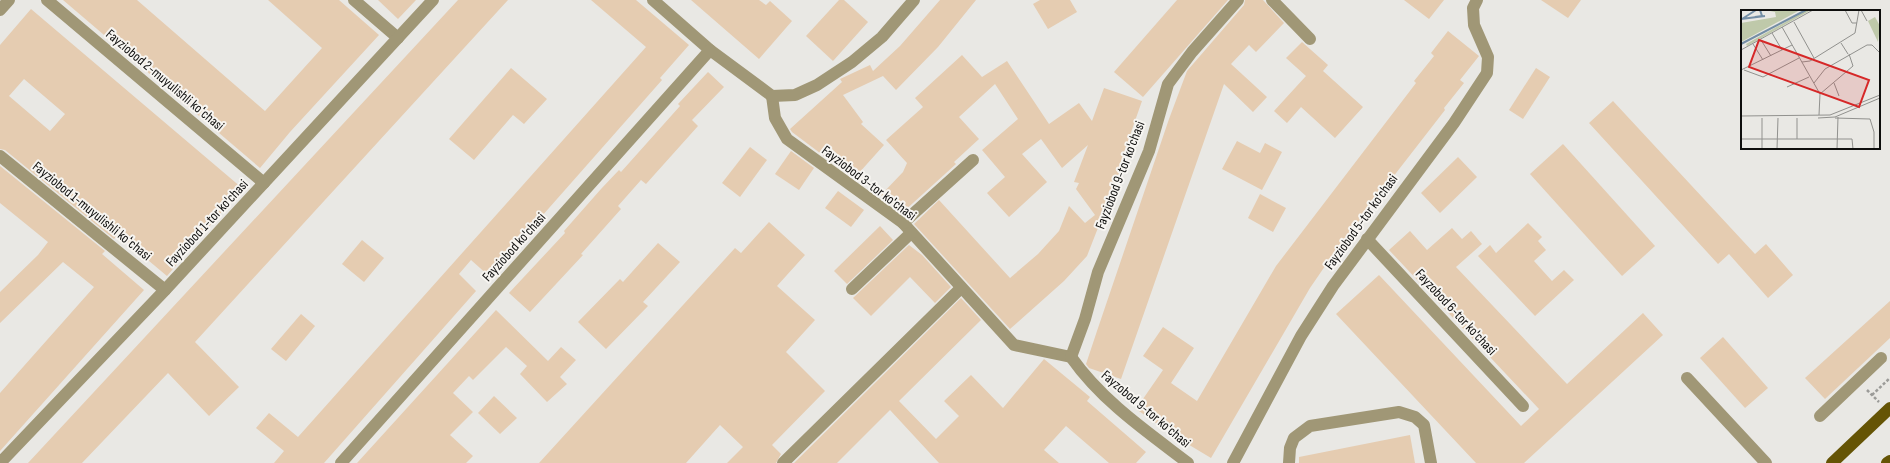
<svg xmlns="http://www.w3.org/2000/svg" width="1890" height="463" font-family="'Sofia Sans Condensed',sans-serif">
	<style>
		.building { fill: #e5ccb1; fill-rule: evenodd }
		.lines { fill: none; stroke-linecap: round; stroke-linejoin: round }
		.path { stroke: #9b9b98; stroke-width: 2.5; stroke-dasharray: 3 2; stroke-linecap: butt }
		.minor { stroke: #a09776; stroke-width: 12 }
		.major { stroke: #655405; stroke-width: 12 }
		.labels { text-anchor: middle; dominant-baseline: central; stroke-width: 4; stroke-linejoin: round; paint-order: stroke }
		.street-label { font-size: 14px; fill: #0e0e0d; stroke: #f7f5f1 }
		.inset-river { fill: none; stroke: #748ea5; stroke-width: 2 }
		.inset-road { fill: none; stroke: #91918e; stroke-width: 1 }
		.view { fill: #d62828; fill-opacity: 0.15; stroke: #d62828; stroke-width: 2 }
		.inset-edge { fill: none; stroke: #0e0e0d; stroke-width: 2 }
	</style>
	<rect width="100%" height="100%" fill="#e9e8e4"/>
	<g class="building">
		<path d="M63 0H137L265 111 322 48 268 0H339L379 35 290 132 260 168Z"/>
		<path d="M378 0H416L398 19Z"/>
		<path d="M458 0H508L195 342 239 387 209 416 168 373 82 463H28Z"/>
		<path d="M591 0H636L689 45 660 78 662 80 489 276 471 260 459 274 476 291 324 463H274L284 451 256 428 269 413 298 437 646 47Z"/>
		<path d="M691 0H759L766 5 770 1 792 21 759 59Z"/>
		<path d="M839 0H844L868 22 833 61 806 36Z"/>
		<path d="M940 0H976L938 47 896 90 883 76 843 95 863 122 861 124 884 145 858 174 831 148 824 156 792 132 790 129 842 82 840 79 870 65 873 71 900 46Z"/>
		<path d="M1040 0H1070L1077 12 1048 29 1033 4Z"/>
		<path d="M1177 0H1228L1143 97 1114 72Z"/>
		<path d="M1245 0H1263L1284 23 1256 52 1249 45 1231 64 1267 97 1253 112 1224 84 1121 379 1089 368 1086 364 1097 331 1169 119 1187 71 1244 5Z"/>
		<path d="M1404 0H1444L1429 19Z"/>
		<path d="M1541 0H1581L1568 18Z"/>
		<path d="M31 9 242 188 167 276 118 235 114 239 5 150 0 149V45ZM24 79 65 114 50 131 9 96Z"/>
		<path d="M1448 31 1479 56 1460 80 1464 83 1444 108 1445 110 1334 253 1310 288 1211 458 1176 437 1136 409 1163 370 1143 356 1163 327 1194 348 1171 383 1197 401 1276 266 1416 83 1414 81 1434 56 1431 53Z"/>
		<path d="M1302 42 1328 65 1323 71 1363 107 1335 138 1301 107 1287 123 1274 111 1306 76 1286 58Z"/>
		<path d="M962 55 982 77 1007 61 1049 124 1079 103 1092 121 1104 88 1142 101 1123 155 1126 156 1087 256 1064 281 1010 329 914 224 939 200 1010 278 1038 254 1059 231 1069 206 1085 223 1095 215 1076 189 1079 183 1074 182 1088 145 1062 168 1041 139 1022 154 1047 182 1009 217 987 193 1005 177 982 150 1018 119 995 84 959 117 979 139 954 162 956 164 902 213 881 195 903 172 907 163 886 140 923 107 915 98Z"/>
		<path d="M511 68 547 99 524 124 513 115 474 160 449 139Z"/>
		<path d="M1536 68 1550 77 1523 119 1509 110Z"/>
		<path d="M708 72 724 87 692 120 698 126 646 184 641 180 618 206 621 209 581 254 583 255 530 312 509 293 565 233 564 231 601 189 619 170 621 172 680 106 678 104Z"/>
		<path d="M1613 101 1755 254 1766 244 1793 275 1768 298 1729 254 1718 264 1589 123Z"/>
		<path d="M1237 141 1260 153 1265 143 1282 152 1262 190 1222 169Z"/>
		<path d="M1563 144 1655 246 1622 276 1530 174Z"/>
		<path d="M750 147 767 160 740 197 722 183Z"/>
		<path d="M791 151 814 168 799 190 775 174Z"/>
		<path d="M1458 157 1477 177 1440 213 1421 193Z"/>
		<path d="M0 166 105 251 102 254 144 290 0 451V393L94 287 63 262 0 323V292L38 255 48 242 0 203Z"/>
		<path d="M838 191 864 210 851 227 825 208Z"/>
		<path d="M1260 194 1286 208 1273 232 1248 218Z"/>
		<path d="M769 222 805 255 777 286 815 320 786 352 825 391 772 445 781 454 776 463H727L743 447 720 425 686 463H539L735 248 741 253Z"/>
		<path d="M1528 223 1542 237 1538 241 1546 250 1534 261 1552 281 1564 270 1574 280 1535 316 1478 256 1490 245 1496 253Z"/>
		<path d="M880 226 893 240 847 284 834 271Z"/>
		<path d="M1452 228 1462 239 1471 231 1482 244 1456 267 1567 384 1643 313 1663 335 1524 463H1476L1336 314 1379 275 1521 426 1539 409 1389 250 1410 231 1427 250Z"/>
		<path d="M362 240 384 258 364 282 342 264Z"/>
		<path d="M658 243 680 262 643 302 648 306 606 349 578 322 620 279 623 282Z"/>
		<path d="M909 245 922 255 951 287 935 303 910 277 871 316 853 298Z"/>
		<path d="M961 298 981 320 899 401 936 439 959 416 944 401 971 375 1003 408 1044 359 1090 397 1087 401 1146 452 1136 463H1109L1066 426 1044 450 1059 463H939L890 410 837 463H794Z"/>
		<path d="M1890 301V338L1825 399 1805 378Z"/>
		<path d="M496 310 548 361 561 347 576 360 560 377 567 384 547 402 520 374 527 366 506 347 473 380 469 376 453 393 473 412 450 435 473 456 466 463H357Z"/>
		<path d="M301 314 315 326 286 361 271 349Z"/>
		<path d="M1723 337 1768 388 1745 408 1700 358Z"/>
		<path d="M494 396 517 418 500 434 478 413Z"/>
		<path d="M1410 435 1415 463H1299V457Z"/>
	</g>
	<g class="lines">
		<g class="path">
			<path d="M1867 390 1879 402"/>
			<path d="M1872 395 1890 378"/>
		</g>
		<g class="minor">
			<path d="M47 0 264 183"/>
			<path d="M354 0 398 38"/>
			<path d="M653 0 710 50 772 96"/>
			<path d="M1272 0 1310 39"/>
			<path d="M0 10 9 0"/>
			<path d="M772 96 775 118 787 139 903 223 1014 345 1071 357"/>
			<path d="M772 96 795 95 817 85 852 62 882 37 914 0"/>
			<path d="M0 156 165 290"/>
			<path d="M903 223 973 160"/>
			<path d="M1367 239 1523 406"/>
			<path d="M852 289 911 233"/>
			<path d="M1071 357 1085 319 1098 272 1149 151 1168 84 1192 52 1238 0"/>
			<path d="M1071 357C1102 401 1146 431 1188 463"/>
			<path d="M1687 378 1766 463"/>
			<path d="M1820 416 1881 358"/>
			<path d="M0 463 165 290 433 0"/>
			<path d="M341 463 710 50"/>
			<path d="M783 463 961 288"/>
			<path d="M1233 463 1301 336 1333 286 1454 123 1487 73 1488 57 1474 25 1473 8 1477 0"/>
			<path d="M1289 463 1290 448 1294 438 1310 426 1399 412 1415 417 1424 425 1431 463"/>
		</g>
		<g class="major">
			<path d="M1832 463 1890 408"/>
			<path d="M1887 463 1890 461"/>
		</g>
	</g>
	<g class="labels">
		<g class="street-label">
			<text transform="translate(165 80) rotate(40)">Fayziobod 2-muyulishli koʻchasi</text>
			<text transform="translate(1120 175) rotate(-69)">Fayziobod 9-tor ko'chasi</text>
			<text transform="translate(869 183) rotate(37)">Fayziobod 3-tor ko'chasi</text>
			<text transform="translate(92 211) rotate(39)">Fayziobod 1-muyulishli koʻchasi</text>
			<text transform="translate(1361 222) rotate(-54)">Fayziobod 5-tor ko'chasi</text>
			<text transform="translate(207 223) rotate(-47)">Fayziobod 1-tor ko'chasi</text>
			<text transform="translate(514 247) rotate(-48)">Fayziobod ko'chasi</text>
			<text transform="translate(1456 312) rotate(47)">Fayzobod 6-tor ko'chasi</text>
			<text transform="translate(1146 409) rotate(40)">Fayzobod 9-tor ko'chasi</text>
		</g>
	</g>
	<g transform="translate(1741 10)">
		<rect width="139" height="139" fill="#e9e8e4"/>
		<path d="M24 0H59L0 32V13L35 7 34 2ZM66 0H70L6 36 5 34ZM134 7 139 16 137 32 127 11Z" fill="#bfc9aa"/>
		<path class="inset-river" d="M14 7 21 6 19 0M0 9 24 6M1 9 15 0M0 34 65 0"/>
		<path class="inset-road" d="M104 0 111 13H116M120 0 126 11M53 12 73 48M41 17 79 84M31 23 41 40M20 30 30 46M100 33 107 44M12 34 22 50M0 40 72 0M61 52 69 51 114 23 118 0M0 60 51 35M3 60 22 67 58 48M73 73 84 59 126 35H131L139 43M93 73 98 86M46 77 68 67M79 84 112 56 108 44M78 105 79 84M0 106 89 105 139 85M56 108V129M77 108 94 107 139 88M94 108 129 109 133 122V139M0 129H111L112 139M21 139V108M36 139 37 108M96 139 97 107"/>
		<path class="view" d="M18 30 128 70 118 97 8 57Z"/>
		<rect width="139" height="139" class="inset-edge"/>
	</g>
</svg>
